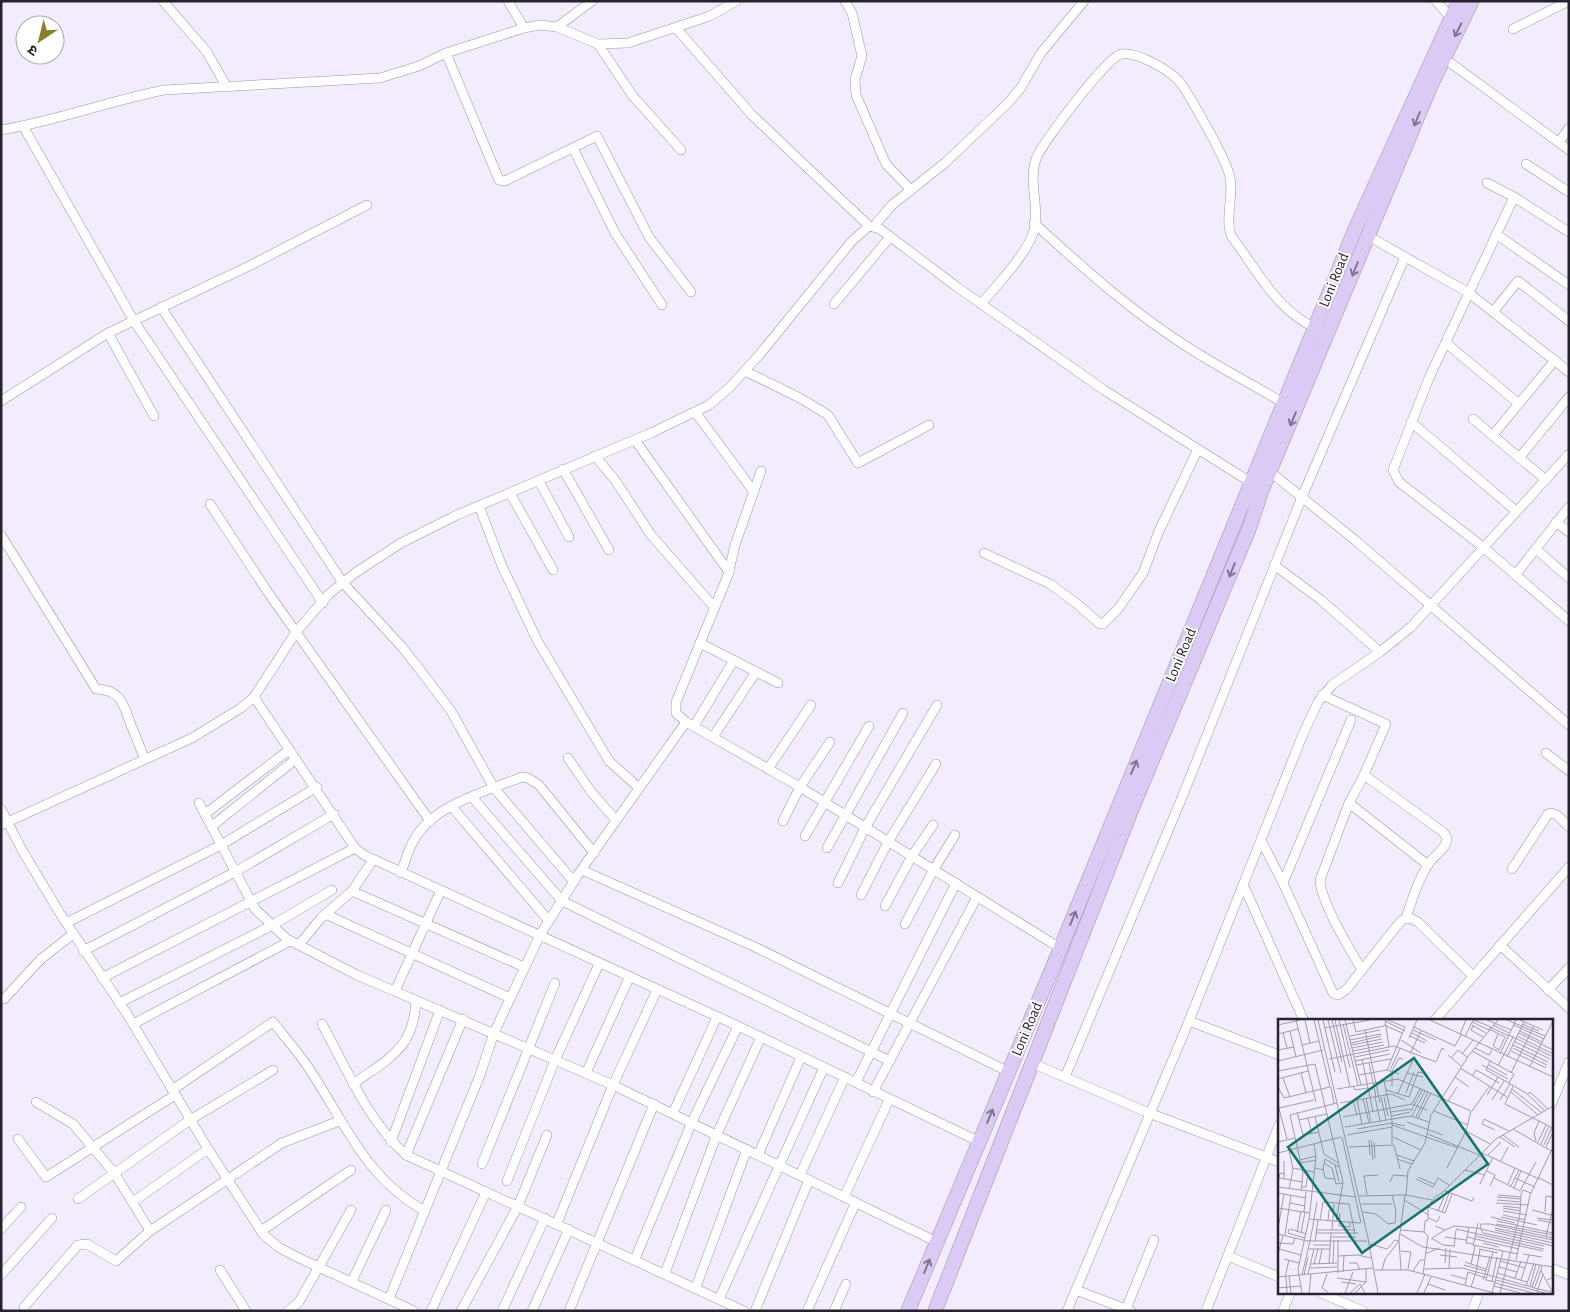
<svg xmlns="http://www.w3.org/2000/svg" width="1570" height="1312" font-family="'Alegreya Sans','Noto Sans Devanagari',sans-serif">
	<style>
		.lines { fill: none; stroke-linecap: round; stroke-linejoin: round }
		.minor-casing { stroke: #9d92ae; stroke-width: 10 }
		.highway-casing { stroke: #9b90af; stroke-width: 15 }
		.minor { stroke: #fff; stroke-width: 9 }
		.highway { stroke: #dacaf4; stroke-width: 14 }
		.oneway { stroke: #807691 }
		.labels { text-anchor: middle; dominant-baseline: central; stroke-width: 4; stroke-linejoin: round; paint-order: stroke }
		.street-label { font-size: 15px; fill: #27232e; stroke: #fff }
		.inset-road { fill: none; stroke: #a19cab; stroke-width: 1 }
		.view { fill: #0f766e; fill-opacity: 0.15; stroke: #0f766e; stroke-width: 2.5 }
		.inset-edge { fill: none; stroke: #27232e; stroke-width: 2.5 }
	</style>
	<rect width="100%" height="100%" fill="#f3ecfe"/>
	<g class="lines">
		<g class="minor-casing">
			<g id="minor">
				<path d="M163 1 207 52 226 86"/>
				<path d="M508 1 524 28"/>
				<path d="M845 1 852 13 862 56 855 79 856 95 886 164 911 190"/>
				<path d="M1436 1 1451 18"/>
				<path d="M557 27 592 1"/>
				<path d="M676 28 752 115 869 226"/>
				<path d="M1513 29 1569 1"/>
				<path d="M598 44 632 95 681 150"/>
				<path d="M446 53 499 180 505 181 597 136 649 237 691 292"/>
				<path d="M1444 58 1569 150"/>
				<path d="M23 126 134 321 323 603"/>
				<path d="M1 130C56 121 109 101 164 90L380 78 419 66 446 53 524 28 540 25 557 27 598 44 628 43 710 16 736 1"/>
				<path d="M1559 142 1569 128"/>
				<path d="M573 148 615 233 662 305"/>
				<path d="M1526 164 1569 192"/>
				<path d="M1487 183 1514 197 1569 232"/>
				<path d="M1514 197 1429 378 1393 470 1399 482 1483 547 1569 621"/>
				<path d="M1034 223C1082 267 1131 311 1186 346 1218 367 1252 384 1285 404"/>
				<path d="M874 226 892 205 946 162 1008 103 1020 89 1041 53 1084 1"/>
				<path d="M1496 234 1569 285"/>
				<path d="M1368 236 1469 293 1569 372"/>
				<path d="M834 304 890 237"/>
				<path d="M981 304C996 286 1029 252 1034 230 1040 208 1028 182 1036 159 1041 144 1108 56 1121 54 1137 51 1174 72 1183 86 1195 106 1225 156 1230 177 1234 196 1224 221 1232 237 1257 270 1277 312 1318 329"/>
				<path d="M161 307 343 583 403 648 430 683 451 711 494 788 574 882"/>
				<path d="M1493 312 1518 281 1569 321"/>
				<path d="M108 333 154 416"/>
				<path d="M1446 343 1518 403"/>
				<path d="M745 371 800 398 828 415 858 463 929 425"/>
				<path d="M1 401 108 333 251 265 367 205"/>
				<path d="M696 413 754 492"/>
				<path d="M1473 419 1546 480"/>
				<path d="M1411 422 1516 511"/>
				<path d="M1493 435 1555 360"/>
				<path d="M635 440 729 572"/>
				<path d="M595 456 615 480 651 535 714 607"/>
				<path d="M1519 458 1569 397"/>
				<path d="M563 469 609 550"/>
				<path d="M1268 470 1355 540 1569 725"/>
				<path d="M761 471 735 545 728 575 676 702V713L686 722 800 787 1060 948"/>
				<path d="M539 481 569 537"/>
				<path d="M510 493 553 570"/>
				<path d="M210 504 267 591 430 821"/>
				<path d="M479 506 502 566 537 640 609 761 638 787"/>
				<path d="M1556 522 1569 532"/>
				<path d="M1 535 96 689C122 690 123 704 131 725 136 737 140 748 145 759"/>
				<path d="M1536 549 1569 578"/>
				<path d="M984 553 1050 584 1076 603 1100 624H1103L1118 609 1143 573 1159 531 1198 449"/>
				<path d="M1274 565 1321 600 1380 652"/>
				<path d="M1515 575 1569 507"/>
				<path d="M700 643 778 683"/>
				<path d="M1322 695 1386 724 1364 775 1349 803 1320 880C1321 903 1350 949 1362 970"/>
				<path d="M254 697 355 848 364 855 738 1026 980 1142"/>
				<path d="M694 726 734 660"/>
				<path d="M713 737 756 672"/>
				<path d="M1546 753 1569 771"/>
				<path d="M568 758 592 793 616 820"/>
				<path d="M768 769 811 705"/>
				<path d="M1364 775 1443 832 1447 838C1447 848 1435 855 1429 863 1418 880 1412 900 1406 918"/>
				<path d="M472 797 562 901 890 1061"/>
				<path d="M199 803 255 909 287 939 357 975 613 1085 937 1242"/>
				<path d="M1349 803 1428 865"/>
				<path d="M452 807 549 921"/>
				<path d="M1 809 22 850 61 915 127 1014 208 1149 263 1234 278 1247 299 1258 414 1311"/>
				<path d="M205 814 289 750"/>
				<path d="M783 821 800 787 830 742"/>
				<path d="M1 825 192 738 241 708 254 697 296 632 329 594 355 573 401 543 457 515 651 433 709 405 730 387 760 354 852 241 869 226 880 229 957 287 1104 390 1255 485"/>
				<path d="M212 826 296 759"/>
				<path d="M805 836 869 726"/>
				<path d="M1261 840 1283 883 1333 993 1338 995 1346 990 1396 927 1402 920 1410 918 1418 922 1473 976"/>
				<path d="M827 848 903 713"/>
				<path d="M1512 869 1548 814 1551 813 1557 815 1569 827"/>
				<path d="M582 870 755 947 1009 1072"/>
				<path d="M401 873C406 859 410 843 420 831 440 804 491 789 522 777L528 778 539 785 594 853"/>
				<path d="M838 883 865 828 937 705"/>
				<path d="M1283 883 1351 720"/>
				<path d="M1243 884 1304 1021"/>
				<path d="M352 891 524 967"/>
				<path d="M861 895 888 842 936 764"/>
				<path d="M885 906 912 856 933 825"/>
				<path d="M325 914 510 998"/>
				<path d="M66 923 221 845 317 787"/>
				<path d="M905 924 934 869 955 835"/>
				<path d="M299 945 321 918 352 891 373 860"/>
				<path d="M1500 945 1569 1008"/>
				<path d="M83 951 235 872 334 814"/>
				<path d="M102 978 355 848"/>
				<path d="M1548 990 1569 968"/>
				<path d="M395 991 441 890"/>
				<path d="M4 999 41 959 73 934"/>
				<path d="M119 1003 271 926 332 890"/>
				<path d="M1189 1021 1279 1055"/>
				<path d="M1434 1021 1569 867"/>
				<path d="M133 1024 290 941"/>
				<path d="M322 1024C347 1069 367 1120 406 1155L744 1311"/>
				<path d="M1034 1064 1149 1113 1279 1162"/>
				<path d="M586 1073 629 978"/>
				<path d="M1065 1077 1183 795 1302 497 1405 257"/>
				<path d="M856 1082 956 883"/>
				<path d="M353 1084C389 1058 414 1049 416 1000"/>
				<path d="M172 1090 273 1022C284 1036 296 1050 306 1064 343 1118 364 1178 425 1211"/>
				<path d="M873 1092 977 897"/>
				<path d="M36 1102 73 1124 115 1174 150 1231"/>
				<path d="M1551 1105 1569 1062"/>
				<path d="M673 1113 717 1017"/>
				<path d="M18 1139 46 1177 175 1095"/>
				<path d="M391 1142 440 1010"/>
				<path d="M406 1155 463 1019"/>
				<path d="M758 1155 801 1057"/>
				<path d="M482 1164 555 983"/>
				<path d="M800 1175 845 1077"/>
				<path d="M507 1181 555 1060 599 964"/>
				<path d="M844 1197 889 1100"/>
				<path d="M78 1199 190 1120 273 1070"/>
				<path d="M137 1199 208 1149"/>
				<path d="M557 1223 613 1085 657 990"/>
				<path d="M1 1229 21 1207"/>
				<path d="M261 1231 351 1170"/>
				<path d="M1228 1256 1279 1277"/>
				<path d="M635 1259 692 1122 738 1026"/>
				<path d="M1551 1268 1569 1275"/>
				<path d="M220 1270 246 1311"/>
				<path d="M665 1273 717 1134 761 1037"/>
				<path d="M1 1275 52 1218"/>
				<path d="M352 1281 386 1210"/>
				<path d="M696 1287 747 1149"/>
				<path d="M1076 1290 1131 1311"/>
				<path d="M1321 1293 1363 1311"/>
				<path d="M389 1299 480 1075 494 1033 540 935 579 873 686 722"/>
				<path d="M719 1299 824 1067"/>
				<path d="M24 1307 78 1245 87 1244 116 1261 150 1231 282 1143 339 1121"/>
				<path d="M1126 1309 1154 1240"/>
				<path d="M288 1311 299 1302 351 1210"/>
				<path d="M431 1311 486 1192"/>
				<path d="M461 1311 518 1206 547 1135"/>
				<path d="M502 1311 545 1218"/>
				<path d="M532 1311 569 1229"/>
				<path d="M569 1311 654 1104"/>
				<path d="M755 1311 809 1180"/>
				<path d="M807 1311 856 1202"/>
				<path d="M834 1311 846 1284"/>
				<path d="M1067 1311 1189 1021 1303 734 1318 702 1332 685 1380 652 1411 627 1569 454"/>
				<path d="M1206 1311 1279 1125"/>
				<path d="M1283 1311 1290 1293"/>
				<path d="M1472 1311 1479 1293"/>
			</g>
		</g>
		<g class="highway-casing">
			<g id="highway">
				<path d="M908 1311 1052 969 1356 227 1459 1"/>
				<path d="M935 1311 1133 806 1249 529 1262 490 1431 85 1472 1"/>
			</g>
		</g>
		<use href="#minor" class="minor"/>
		<use href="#highway" class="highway"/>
	</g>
	<defs><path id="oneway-shaft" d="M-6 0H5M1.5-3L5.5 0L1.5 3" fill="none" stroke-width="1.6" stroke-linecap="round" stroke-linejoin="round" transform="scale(1.25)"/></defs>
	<g class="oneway">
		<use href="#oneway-shaft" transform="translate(1458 30) rotate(116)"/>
		<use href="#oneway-shaft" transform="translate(1417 119) rotate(112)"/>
		<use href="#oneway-shaft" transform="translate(1355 269) rotate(112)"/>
		<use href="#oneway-shaft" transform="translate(1293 419) rotate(113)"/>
		<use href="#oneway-shaft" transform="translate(1232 570) rotate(112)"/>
		<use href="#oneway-shaft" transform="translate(1134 767) rotate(-67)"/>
		<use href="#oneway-shaft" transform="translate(1073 918) rotate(-68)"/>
		<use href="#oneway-shaft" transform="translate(990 1116) rotate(-67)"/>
		<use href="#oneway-shaft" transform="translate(927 1266) rotate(-68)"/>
	</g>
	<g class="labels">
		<g class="street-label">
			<text transform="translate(1334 280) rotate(-68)">Loni Road</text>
			<text transform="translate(1181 655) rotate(-67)">Loni Road</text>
			<text transform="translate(1027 1029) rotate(-67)">Loni Road</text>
		</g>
	</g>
	<g transform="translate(1278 1019)">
		<rect width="275" height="275" fill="#f3ecfe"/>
		<path class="inset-road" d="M18 1 38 83M27 1 32 24M36 1 52 68M40 1 90 219 100 274M45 1 57 53M50 1 63 54M54 1 64 43M57 1 72 68M61 1 72 49M67 1 83 66M75 1 78 13 106 7M107 1 111 28M152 1 275 58M196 1 213 8M209 1 233 11M229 1 267 17M242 1 265 11M107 2 127 12M194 3 211 11M65 5 80 66M244 5 261 12M0 6 22 1M106 6 124 14M194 6 208 14M215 6 231 14M236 6 266 20M195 7 193 11 205 18M136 8 177 27 183 16M212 8 231 17M46 9 92 1M211 10 227 18 221 31M87 11 102 84M135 11 158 21M12 12 18 38M242 12 264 23M5 14 9 29M134 14 149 22M241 14 275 31M0 15 20 10M182 15 188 1M220 15 215 27 221 31M231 16 273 37M72 17 102 11M132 17 147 24M239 17 275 35M187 18 195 1M131 19 139 1M72 21 103 15M123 21 143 34M237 23 272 40M73 24 103 17M24 26 41 22M74 26 104 20M235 26 270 43M74 29 105 23M197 29 211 36 214 31M235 29 269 46M0 31 16 28M75 32 106 26M194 32 236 55 231 64M233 32 268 49M132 35 143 12M184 35 195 21M222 35 238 1M170 36 183 47M77 38 111 31M229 38 246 3M173 39 180 31 189 38M51 40 116 27 158 43 164 29 167 31M84 40 95 93M0 42 45 31M77 42 112 35M212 42 208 51 248 74 267 92M91 44 98 78M78 46 113 40M204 46 230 60M211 46 229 56M220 47 235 18M252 47 275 2M182 49 229 78M109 51 127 8 110 1M112 51 122 30M0 52 37 45 65 163 58 203M23 54 28 74M129 54 145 58M233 54 256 7M81 56 109 51 121 55M194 57 198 51 221 64M177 58 191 68M5 59 12 78M0 60 30 52M106 62 114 100V125M75 67 77 71 90 69M114 67V52L121 39 125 40M135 67 140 53 145 54M235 67 227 85 275 109M0 68 6 79 52 68M53 68 56 85M59 70 120 60 193 92 188 112 212 125M234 70 264 94M108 71 131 78 135 67M233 73 260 96M120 74 135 41M128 74 136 53M209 76 220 58M249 76 252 73 270 90M97 78 102 102M103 78 108 101M106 78 110 97M88 79 93 104M85 80 91 104M75 81 79 96M79 81 84 105M214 81 226 62M222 81 232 65M170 82 179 68M62 84 113 75 127 81M134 85 142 70M0 86 9 120M1 89 36 81M133 92 144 71M156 92 190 106M194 92 211 68M19 93 25 116 41 113M113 93 133 90M114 97 132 93M134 97 147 72M37 98 46 135 60 144M65 98 134 85 149 91M138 98 150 73M30 99 34 115M140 99 153 74M21 101 49 95M129 103 165 116M114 106 180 129M67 108 133 97 151 103M79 110 114 104 127 107M235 110 275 133M217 111 204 105 206 100 231 112M150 115 201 136M69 116 114 108M225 116 241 128M64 118 83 204M115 118 143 131M222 118 237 128M91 121 92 136M93 121 95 141M258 122 256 114 261 102M0 123 17 119M96 123 97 139M260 123 268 106M263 125 271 107M266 126 274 108M71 128 116 126 122 150M268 128 275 113M11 131 15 150 11 170M0 134 63 118M204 134 261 160M119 136 136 142M210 136 223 123M119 140 134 145M22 141 38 137M6 142V160M223 142 230 128M23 144 38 141M46 144 54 149 58 165 65 164M46 144 47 140 61 148M57 146 61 163M15 149 36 153M37 149 45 151 46 144M169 149 188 112M45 150 47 159 57 160M187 151 207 156M209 152 217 156 212 167M7 155 2 154 1 159 25 163M140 158 156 165M216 159 242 172 258 143M237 159 257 168M261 159 275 166M138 160 155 168 160 159 171 166M112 163 115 156 129 157M202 165 215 138M230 165 237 149M233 167 241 151M0 168 78 178M24 168H28L30 153M236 169 243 152M23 172 25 154 12 96 59 84M167 172 194 182 196 178M0 174 28 179M89 176 86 157 100 156M128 176 154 181M220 176 243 178M81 177 128 176 130 152 147 124 153 96 191 36 220 1M219 178 242 180M126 181 151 196M219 181 242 183M12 184 27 187M218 184 251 186M84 185H114M225 187 242 189M150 188 167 194 174 175M0 189 32 194M225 189 242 192M254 191 273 196M160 192 166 178M225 192 249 196M26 193 28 173M85 193 98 195 110 205 117 204 118 192 114 176M164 193 171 174M267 193 268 177 275 178M62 194 61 207 72 208V204M225 196 248 201M213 198 237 204M223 198 259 206M151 199 159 203 162 197M259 199 275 201M31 200 82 204M36 200 39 183M42 201 45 183 71 185 77 215M260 201 275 204M50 202 51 191H56M219 202 275 214M1 204 6 175M200 204 199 209 275 227M218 205 275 216M157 207 167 211 176 207 199 209 195 227M191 208 188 224 195 225M217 209 275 221M11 210 10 214 27 219M12 210 28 215M178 210 266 230M202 210 203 205H212L275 219M203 210 205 214 266 227M39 211H77M54 211 56 185M123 211 146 213M217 211 275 224M19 213 23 192M23 214 27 193M38 214H80M0 215 29 222H89M122 215 145 228 275 248M7 216 13 176M197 217 265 232M268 217 275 189M53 218H78M167 218 188 221M189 218 241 230M153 219 165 226 176 227M154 219 167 211M32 222 36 201M37 222 40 201M0 224 15 225 17 219M205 224 221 228M92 225 109 230 117 221 121 222 107 240 104 251M35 226H52M195 226 240 235M176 228 178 211M1 230 23 236M30 230H52M201 230 220 234M123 232 133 233 130 250M215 233 208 261 217 263M0 235 5 216M147 235 161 229M245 235 264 238M162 236 179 238M60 237 80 236 93 239M6 240 21 244M238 241 252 176 275 128M222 242 247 249M187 243 208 250M55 244 56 221M71 244H79L82 251M167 244 168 229M33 245 59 244M36 245 40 230M41 245 44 230M51 245 53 214M193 245 197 227M186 246 208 252M264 246 263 252 275 274M221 248 239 253M32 249 59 248M146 250 185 249 198 253 202 231M171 250 172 230M97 251H130L216 274M123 251 121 221 127 176M135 252 142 241H146M65 253 66 236M60 254V221M219 254 249 263M30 255 36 230M49 255 44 269 50 273M145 255 150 217 146 213 147 202 150 201V188L157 178 165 173 218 120 275 87M24 256 32 222M26 256 30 238M173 256 188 260M11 257 13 274M0 258 95 249M7 258 11 241M8 258 9 274M218 258 260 270 265 255M59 259 88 263M237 259 243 242M205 261 207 255 217 258M218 261 267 274M243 261 251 236M269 261 274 259V248M214 262 219 238M63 263 78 265M217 264 255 274M150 265 167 271M187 266 190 253 208 259M216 267 242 274M248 267 256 244M252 267 258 245M193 268 198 253 207 255 212 237M254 268 262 246M257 268 263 251M0 269 23 267M24 274 20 250 31 200 38 138 36 125M31 274 33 255M67 274 75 253M72 274 82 265 87 274M77 274 88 263V250M139 274 147 255M146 274 153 258M214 274 225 232M222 274 242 195 243 175 245 171 253 174M259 274 260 270 274 273"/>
		<path class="view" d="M136 39 210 145 84 234 10 128Z"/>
		<rect width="275" height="275" class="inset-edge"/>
	</g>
	<rect width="1570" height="1312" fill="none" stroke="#27232e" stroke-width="5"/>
	<g transform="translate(40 40) rotate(215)"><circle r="24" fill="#ffffff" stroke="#a9a7ab"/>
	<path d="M0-4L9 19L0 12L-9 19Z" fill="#887f27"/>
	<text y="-8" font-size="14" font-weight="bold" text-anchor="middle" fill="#27232e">उ</text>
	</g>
</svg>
